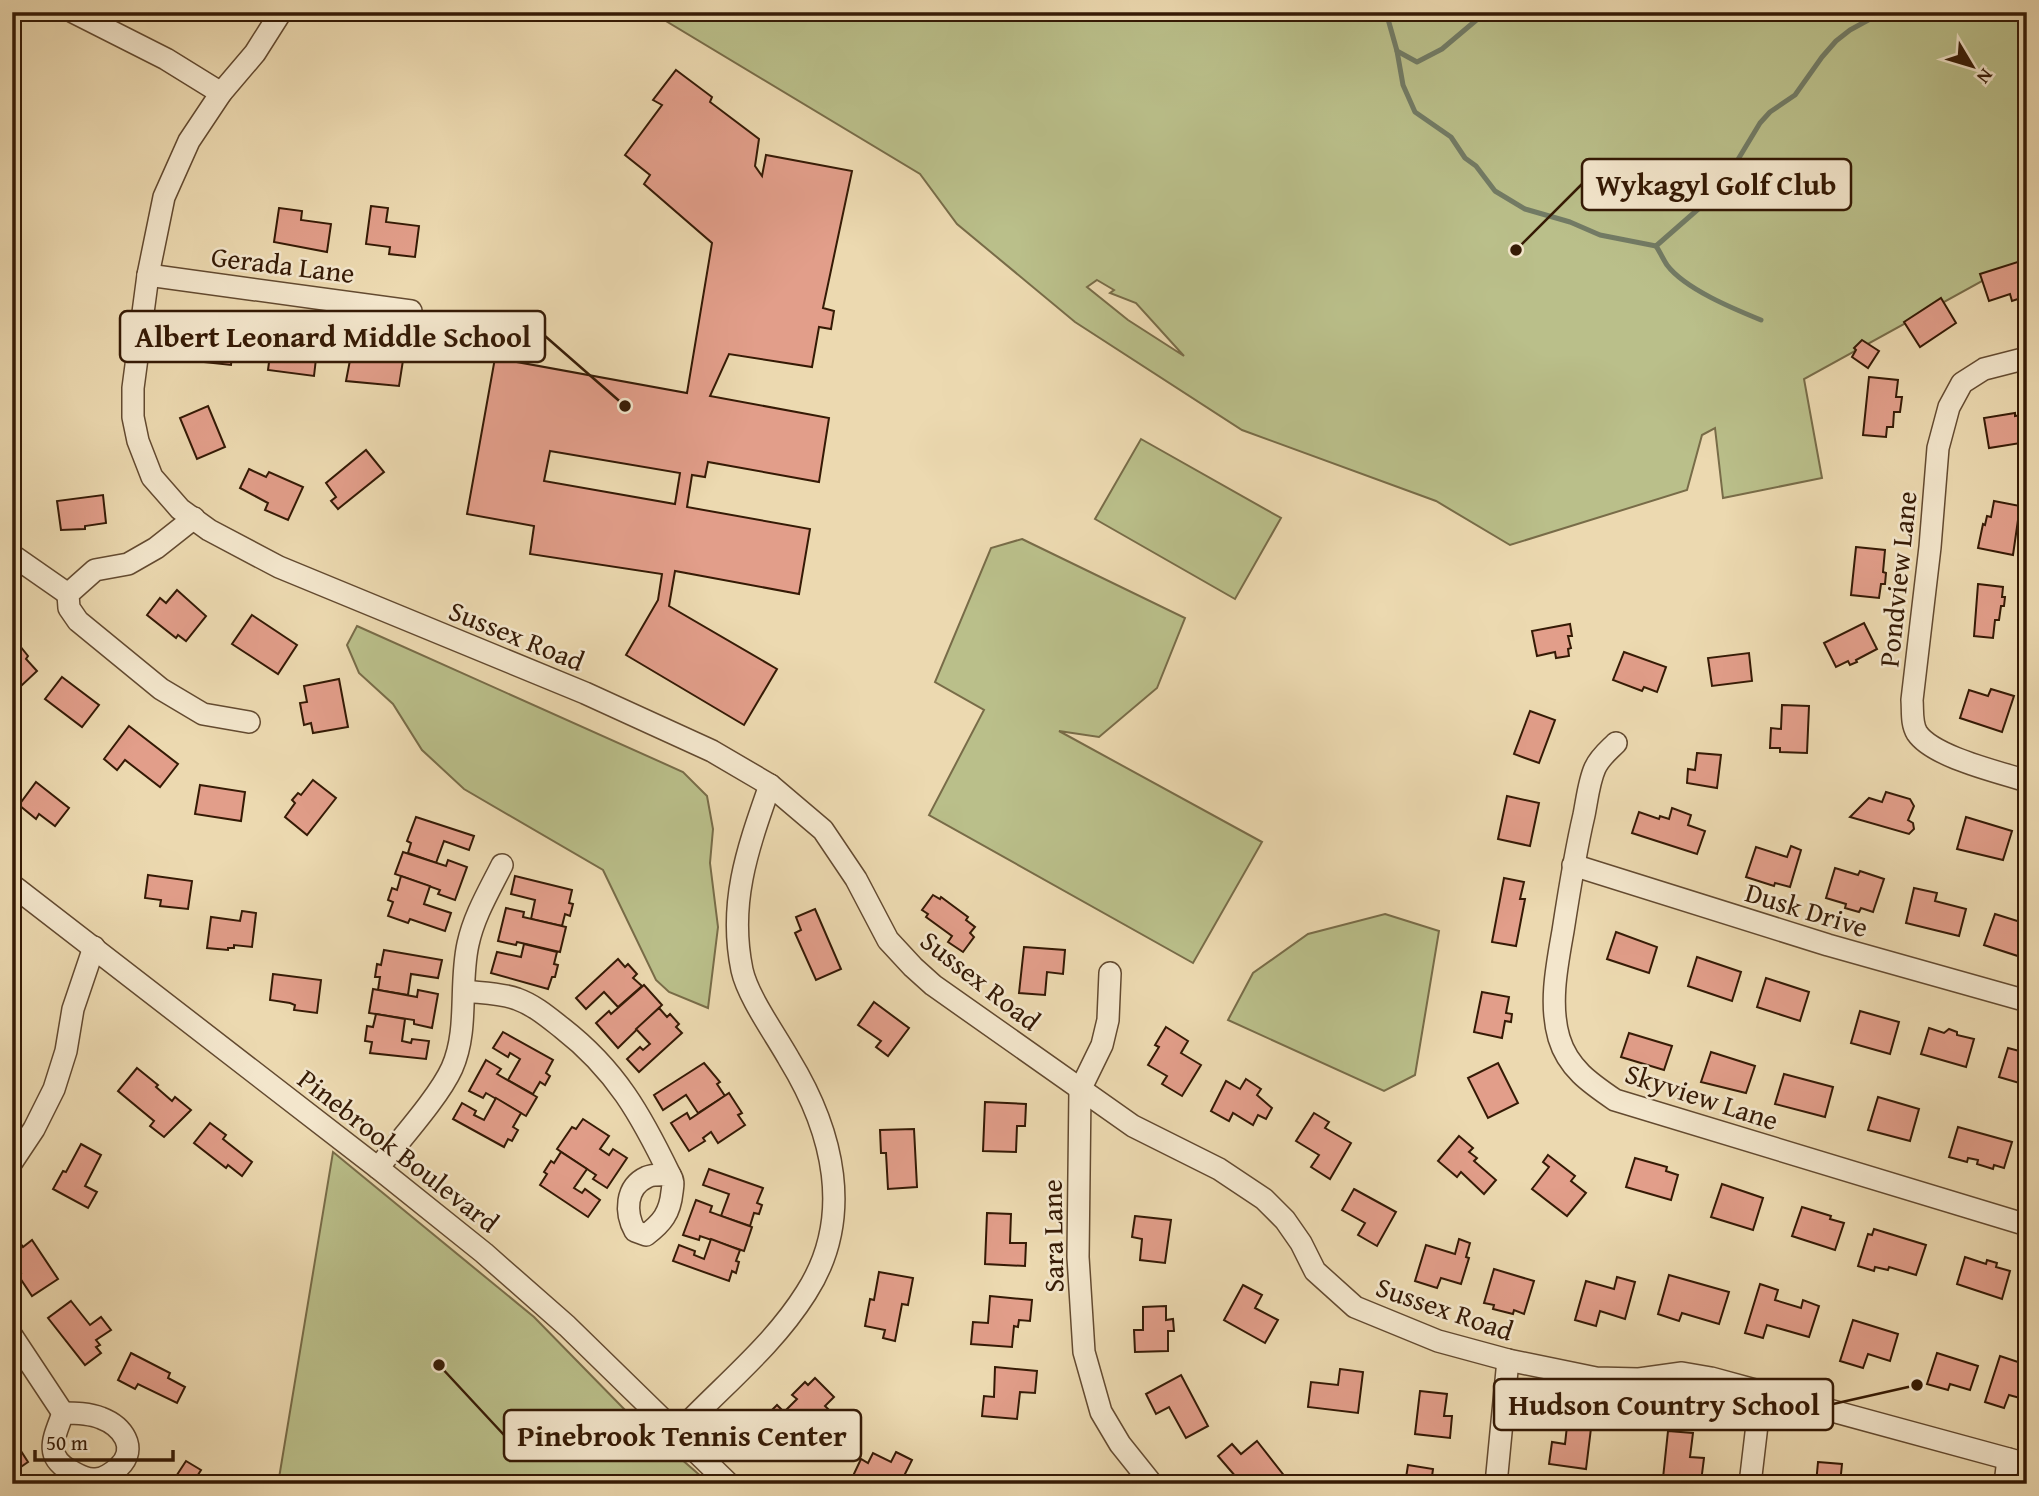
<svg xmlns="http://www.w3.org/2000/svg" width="2039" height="1496" font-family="'Gentium Book Plus',serif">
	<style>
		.green { fill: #babf8a; stroke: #786c48; stroke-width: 2; fill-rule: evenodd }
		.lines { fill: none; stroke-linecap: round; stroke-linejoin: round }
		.stream { stroke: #727b65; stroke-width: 5 }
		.building { fill: #e29e8a; stroke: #351a05; stroke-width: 2; fill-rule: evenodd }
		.minor-casing { stroke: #634a30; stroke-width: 24 }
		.minor { stroke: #f3e6cc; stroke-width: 21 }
		.labels { text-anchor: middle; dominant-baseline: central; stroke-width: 5; stroke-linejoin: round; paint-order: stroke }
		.street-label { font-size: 28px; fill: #351a05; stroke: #f3e6cc }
		.leader { fill: none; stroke: #351a05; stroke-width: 2.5 }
		.callout-dot { fill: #351a05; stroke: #f3e6cc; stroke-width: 2.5 }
		.callout { fill: #f3e6cc; stroke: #351a05; stroke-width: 2.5 }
		.callout-label { font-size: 30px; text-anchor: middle; font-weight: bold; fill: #351a05 }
	</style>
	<rect width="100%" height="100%" fill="#ecd9b0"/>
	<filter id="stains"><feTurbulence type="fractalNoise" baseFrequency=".00286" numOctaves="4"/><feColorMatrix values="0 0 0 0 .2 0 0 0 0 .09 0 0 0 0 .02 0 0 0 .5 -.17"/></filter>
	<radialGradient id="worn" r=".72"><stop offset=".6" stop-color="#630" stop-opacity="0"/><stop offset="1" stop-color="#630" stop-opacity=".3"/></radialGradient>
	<g class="green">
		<path d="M651 12H2027V238H2022L2027 240V281L1991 276 1804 379 1822 478 1723 498 1715 428 1702 435 1687 490 1510 545 1436 501 1242 430 1075 322 957 224 920 174ZM1097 280 1114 290 1110 293 1136 303 1184 356 1128 320 1087 287Z"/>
		<path d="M1141 439 1281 518 1235 599 1095 519Z"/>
		<path d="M1022 539 1185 618 1157 688 1099 737 1059 731 1262 842 1193 963 929 815 984 710 935 682 991 548Z"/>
		<path d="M357 626 683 772 707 796 713 829 710 863 718 927 708 1008 669 992 656 980 603 870 464 789 422 750 393 704 359 673 347 645Z"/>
		<path d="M1385 914 1439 931 1415 1075 1384 1091 1228 1020 1253 973 1308 934Z"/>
		<path d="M333 1152 534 1317 628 1413 710 1484H278Z"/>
	</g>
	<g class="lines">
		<g class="stream">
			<path d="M1386 12 1397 51 1417 62 1442 49 1486 12"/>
			<path d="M1397 51 1403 85 1415 112 1451 137 1465 158 1476 166 1495 191 1525 209 1570 222 1600 235 1656 246 1704 204 1728 176 1760 123 1770 112 1795 95 1822 57 1836 41 1850 30 1883 12"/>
			<path d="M1656 246C1660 252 1663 259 1667 265 1685 289 1734 309 1761 320"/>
		</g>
	</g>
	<g class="building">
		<path d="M676 70 712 97 710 102 759 139 755 166 762 176 766 155 852 171 823 308 834 311 831 329 819 327 812 367 729 354 710 396 829 418 819 482 708 462 705 477 692 475 687 507 810 529 799 594 675 571 669 606 777 669 744 725 626 655 658 600 662 574 530 554 534 526 467 514 495 358 687 393 712 243 644 184 650 175 625 155 662 105 653 100ZM550 451 680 473 675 504 544 481Z"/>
		<path d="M371 206 388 208 386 222 419 226 415 257 389 254 390 247 366 244Z"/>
		<path d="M279 208 302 211 301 220 331 224 327 252 274 242Z"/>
		<path d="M2027 259V296L2012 301 2010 294 1989 301 1980 274Z"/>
		<path d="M1941 298 1956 323 1920 347 1904 322Z"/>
		<path d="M182 321 203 323 202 326 231 330 230 336 234 337 231 365 177 359Z"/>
		<path d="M285 336 318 341 314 376 268 370 272 340 284 342Z"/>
		<path d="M1862 340 1879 351 1868 368 1852 357 1856 350 1854 348Z"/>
		<path d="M379 350 404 354 399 386 346 381 351 355 377 359Z"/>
		<path d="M1869 377 1898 380 1896 397H1902L1900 412H1894L1893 427H1887L1886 437 1863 435Z"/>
		<path d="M208 406 225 447 197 459 180 418Z"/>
		<path d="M2015 413V416L2027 414V442L1989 448 1984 418Z"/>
		<path d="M366 450 384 472 338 509 331 501 336 497 326 483Z"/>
		<path d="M249 469 266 477 269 472 303 487 288 520 265 510 268 503 240 488Z"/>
		<path d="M103 495 106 523 85 526V529L61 530 57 501Z"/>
		<path d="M1994 501 2020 506 2013 555 1978 548 1983 524 1985 525 1987 516 1991 517Z"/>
		<path d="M1856 547 1885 550 1883 572 1886 573 1885 584H1881L1879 598 1851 595Z"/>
		<path d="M1978 584 2003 587 2002 597H2005L2004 606H2001L1999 620H1995L1993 638 1974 636Z"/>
		<path d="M177 590 206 616 186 641 178 635 176 638 147 615 160 598 166 603Z"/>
		<path d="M252 615 297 645 278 674 232 644Z"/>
		<path d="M1864 623 1877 649 1856 660 1857 662 1850 665 1848 661 1836 667 1824 643Z"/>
		<path d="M1570 624 1572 636H1568L1571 648 1568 649 1569 656 1556 658 1555 652 1537 656 1532 631Z"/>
		<path d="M12 636 28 656 26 659 37 671 20 687 12 680Z"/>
		<path d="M1624 652 1666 667 1657 692 1644 687 1642 691 1613 680Z"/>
		<path d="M1749 653 1752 681 1712 686 1708 658Z"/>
		<path d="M62 677 99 705 82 727 45 699Z"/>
		<path d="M339 679 348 727 313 733 311 723 304 725 300 703 307 702 304 686Z"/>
		<path d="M1991 689 2014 696 2002 732 1960 718 1969 690 1988 696Z"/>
		<path d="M1782 705 1809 706 1807 753 1780 752V748H1770L1771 728 1781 729Z"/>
		<path d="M1530 711 1555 720 1539 763 1514 754Z"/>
		<path d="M129 726 178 764 160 787 125 760 117 770 104 759Z"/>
		<path d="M1697 753 1721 755 1717 788 1687 783 1688 769 1695 770Z"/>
		<path d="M313 780 336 798 307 835 285 817 295 803 292 800 298 793 301 795Z"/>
		<path d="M36 782 69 808 55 826 39 814 36 819 19 805Z"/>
		<path d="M200 785 245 792 241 821 195 814Z"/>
		<path d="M1886 792 1910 799 1914 806 1908 820 1913 823 1914 829 1909 834 1850 817 1869 798 1882 802Z"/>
		<path d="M1507 796 1539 803 1530 846 1498 839Z"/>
		<path d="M1672 808 1691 815 1688 825 1705 831 1697 854 1632 833 1639 812 1659 819 1660 816 1669 819Z"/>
		<path d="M416 817 474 836 469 850 444 841 436 863 408 853 411 843 407 841Z"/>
		<path d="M1966 817 2012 831 2003 860 1957 849Z"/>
		<path d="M1791 846 1801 850 1790 887 1775 883 1774 886 1746 877 1756 847 1787 857Z"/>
		<path d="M403 852 446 866 448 860 467 867 455 900 438 894 440 890 395 874Z"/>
		<path d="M1835 868 1858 875 1860 871 1884 879 1873 912 1861 908 1859 912 1845 908 1846 904 1826 898Z"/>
		<path d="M148 875 192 881 188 909 160 906 161 900 145 898Z"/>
		<path d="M401 876 430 886 424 904 451 913 445 931 410 919 408 923 388 916 393 902 388 900 392 888 397 890Z"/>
		<path d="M515 876 572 890 569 903 573 904 570 916 565 914 562 926 531 919 535 900 511 894Z"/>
		<path d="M1504 878 1524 882 1520 899H1525L1516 946 1492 942Z"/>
		<path d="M1914 888 1937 893 1935 901 1966 909 1959 936 1906 923Z"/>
		<path d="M933 895 940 899 941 897 968 917 966 920 975 927 970 933 974 937 963 952 948 942 952 936 926 917 928 914 922 910Z"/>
		<path d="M506 908 524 912 523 917 566 927 560 952 517 942 516 945 498 941Z"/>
		<path d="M815 909 841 969 816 980 795 933 801 930 796 917Z"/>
		<path d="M242 911 256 913 252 947 234 945V948H228V950L207 948 211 917 240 921Z"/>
		<path d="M1995 914 2027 924V959L1984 945Z"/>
		<path d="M1616 932 1657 947 1649 973 1607 959Z"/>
		<path d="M524 944 557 952 554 964 558 965 555 977H552L548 989 491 973 497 952 521 957Z"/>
		<path d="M1024 947 1065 950 1063 974 1047 972 1045 995 1019 993Z"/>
		<path d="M384 950 442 960 438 978 411 974 408 995 378 990 380 977H375L377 964 381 965Z"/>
		<path d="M1697 957 1741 972 1732 1001 1688 986Z"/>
		<path d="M618 959 625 967 628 964 637 974 633 978 642 986 618 1007 604 992 586 1009 576 998Z"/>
		<path d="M273 974 321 980 317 1013 294 1010 295 1005 290 1003 270 1000Z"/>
		<path d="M1766 978 1809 992 1800 1021 1757 1007Z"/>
		<path d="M644 985 662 1005 618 1048 596 1023 609 1011 611 1014Z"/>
		<path d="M373 989 417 997 418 990 438 994 432 1028 414 1024V1020L369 1013Z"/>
		<path d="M1482 992 1509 997 1506 1013 1512 1014 1511 1022 1505 1021 1502 1038 1474 1032Z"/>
		<path d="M874 1002 909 1028 888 1056 876 1047 881 1041 858 1025Z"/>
		<path d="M659 1008 667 1017 670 1014 679 1024 676 1027 682 1033 639 1072 627 1059 640 1047 643 1050 650 1044 636 1029Z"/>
		<path d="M1860 1011 1899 1022 1890 1054 1851 1043Z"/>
		<path d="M376 1014 405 1019 402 1041 411 1043 412 1039 429 1041 426 1059 370 1053 372 1042 365 1041 367 1026 373 1027Z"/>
		<path d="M1166 1027 1188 1041 1181 1053 1201 1065 1182 1096 1162 1084 1167 1076 1148 1065 1159 1047 1155 1045Z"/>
		<path d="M1929 1028 1944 1033 1949 1029 1957 1032V1035L1974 1039 1966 1067 1921 1054Z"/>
		<path d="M503 1032 553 1060 546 1073 550 1076 545 1085 540 1082 533 1094 508 1080 520 1059 510 1053 508 1057 493 1048Z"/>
		<path d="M1629 1033 1672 1046 1664 1070 1621 1057Z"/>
		<path d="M2008 1048 2027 1053 2026 1085 1999 1077Z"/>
		<path d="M1711 1052 1755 1066 1746 1093 1701 1082Z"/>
		<path d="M486 1060 501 1069 497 1074 537 1097 526 1116 486 1093 483 1098 469 1091Z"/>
		<path d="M704 1063 720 1082 717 1084 725 1096 698 1113 686 1095 663 1110 654 1095Z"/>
		<path d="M1498 1063 1518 1103 1488 1118 1468 1078Z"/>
		<path d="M137 1068 158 1085 156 1087 172 1101 175 1097 191 1110 164 1137 150 1126 154 1121 118 1091Z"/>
		<path d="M1784 1074 1833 1087 1825 1117 1775 1104Z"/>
		<path d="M1246 1079 1261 1089 1257 1095 1272 1108 1266 1119 1258 1115 1253 1125 1233 1113 1229 1121 1211 1111 1226 1081 1240 1089Z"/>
		<path d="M729 1093 742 1113 738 1115 745 1125 718 1143 711 1132 703 1138 705 1141 689 1151 671 1123 687 1113 690 1119Z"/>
		<path d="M1878 1097 1919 1109 1910 1141 1868 1130Z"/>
		<path d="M496 1098 521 1113 513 1127 518 1130 512 1141 508 1139 504 1147 453 1119 462 1103 476 1111 474 1115 484 1120Z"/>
		<path d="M985 1102 1026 1104 1025 1126H1017L1016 1152 983 1151Z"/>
		<path d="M1314 1113 1329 1122 1325 1128 1351 1143 1330 1179 1311 1167 1319 1155 1296 1141Z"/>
		<path d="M583 1119 609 1136 600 1149 609 1155 613 1149 627 1158 607 1188 593 1179 596 1175 557 1149 572 1127 576 1129Z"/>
		<path d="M210 1123 226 1135 223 1139 252 1162 242 1176 228 1165 226 1168 194 1143Z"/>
		<path d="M1958 1127 2012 1142 2004 1168 1994 1165 1993 1169 1977 1164 1978 1160 1968 1158 1967 1162 1949 1157Z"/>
		<path d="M914 1129 917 1187 888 1189 886 1153H881L880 1130Z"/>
		<path d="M1459 1136 1473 1148 1469 1152 1477 1158 1474 1161 1496 1180 1484 1194 1461 1172 1457 1177 1438 1161Z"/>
		<path d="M81 1144 101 1155 85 1186 97 1192 88 1208 53 1189 63 1171 66 1172Z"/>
		<path d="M561 1152 587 1169 574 1188 582 1193 585 1189 600 1200 588 1217 540 1185 547 1174 544 1172 551 1161 554 1163Z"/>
		<path d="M1548 1155 1575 1176 1571 1181 1586 1193 1567 1216 1532 1189 1549 1167 1543 1162Z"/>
		<path d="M1635 1158 1667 1167 1666 1171 1678 1175 1671 1200 1626 1187Z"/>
		<path d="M709 1169 763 1188 757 1203 762 1205 759 1214 754 1213 750 1226 721 1216 729 1194 703 1185Z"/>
		<path d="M1722 1184 1763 1198 1753 1230 1711 1217Z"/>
		<path d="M1354 1189 1396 1212 1377 1246 1358 1235 1365 1223 1342 1210Z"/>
		<path d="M696 1200 712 1206 710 1212 752 1227 744 1251 700 1236 699 1240 683 1235Z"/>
		<path d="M1802 1207 1831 1216 1830 1219 1844 1223 1835 1250 1792 1236Z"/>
		<path d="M987 1213 1011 1214 1010 1243H1026L1025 1266 985 1264Z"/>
		<path d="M1135 1216 1171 1220 1165 1263 1140 1260 1142 1239 1132 1237Z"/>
		<path d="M1874 1229 1926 1245 1916 1275 1889 1267 1888 1270 1875 1267 1874 1271 1858 1266 1868 1234 1872 1235Z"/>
		<path d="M12 1231 23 1247 32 1240 58 1279 32 1296 18 1275 21 1273 12 1259Z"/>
		<path d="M711 1239 740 1250 736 1261 739 1262 736 1273 732 1271 729 1281 673 1261 679 1245 695 1251 694 1255 704 1259Z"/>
		<path d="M1459 1239 1470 1243 1466 1257 1469 1258 1461 1284 1441 1278 1437 1288 1415 1281 1426 1245 1455 1254Z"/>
		<path d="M1965 1257 1986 1264 1987 1260 1997 1263 1996 1267 2010 1271 2002 1299 1957 1284Z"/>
		<path d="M1494 1269 1534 1281 1524 1314 1514 1310 1513 1314 1493 1309 1494 1305 1484 1303Z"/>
		<path d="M879 1272 913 1278 908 1305 902 1304 895 1341 883 1338 885 1330 865 1326 870 1299 874 1300Z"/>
		<path d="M1669 1275 1729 1292 1719 1324 1682 1313 1679 1321 1658 1314Z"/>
		<path d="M1617 1277 1635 1282 1625 1319 1600 1311 1596 1326 1575 1320 1586 1281 1614 1289Z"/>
		<path d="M1760 1284 1778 1290 1775 1300 1801 1308 1803 1300 1819 1306 1809 1337 1767 1325 1763 1338 1745 1333Z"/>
		<path d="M1243 1285 1262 1295 1255 1308 1278 1320 1265 1343 1224 1320Z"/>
		<path d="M990 1296 1032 1300 1030 1321 1019 1320 1018 1327 1014 1326 1012 1347 971 1344 973 1322 988 1323Z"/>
		<path d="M71 1301 90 1325 101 1317 111 1330 96 1340 100 1345 96 1347 101 1353 85 1365 48 1318Z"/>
		<path d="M1166 1306V1320L1173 1319 1174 1331H1168V1351L1135 1352 1134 1330H1143V1307Z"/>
		<path d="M1853 1320 1898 1334 1890 1361 1868 1354 1863 1368 1840 1361Z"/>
		<path d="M131 1353 170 1373 168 1378 185 1387 177 1403 138 1384 135 1389 118 1380Z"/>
		<path d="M1937 1353 1978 1366 1970 1390 1950 1384 1948 1390 1927 1384Z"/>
		<path d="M2000 1356 2027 1365V1400L2009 1395 2004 1408 1985 1402Z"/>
		<path d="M995 1367 1037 1371 1035 1393 1020 1392 1017 1419 982 1416 984 1396 994 1397Z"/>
		<path d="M1340 1369 1363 1372 1358 1413 1308 1407 1311 1382 1338 1385Z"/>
		<path d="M1181 1375 1208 1426 1186 1438 1169 1407 1156 1414 1146 1394Z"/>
		<path d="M815 1378 834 1397 825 1406 832 1413 811 1434 805 1428 789 1444 764 1418 777 1405 784 1412 797 1399 792 1395 805 1382 808 1385Z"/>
		<path d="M1420 1391 1447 1394 1444 1416H1452L1450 1438 1415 1434Z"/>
		<path d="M1568 1417 1592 1420 1586 1469 1549 1464 1552 1442 1565 1444Z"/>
		<path d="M1668 1431 1693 1433 1690 1457 1704 1458 1701 1482 1663 1478Z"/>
		<path d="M12 1437 28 1462 12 1473Z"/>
		<path d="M1257 1441 1286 1478 1278 1484H1242L1218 1456 1232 1444 1241 1454Z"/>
		<path d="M896 1452 912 1460 900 1484H855L857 1481 852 1478 861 1459 868 1463 873 1453 891 1462Z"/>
		<path d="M186 1461 201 1470 196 1478 202 1484H171Z"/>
		<path d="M1818 1462 1842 1464 1840 1484H1816Z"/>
		<path d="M1408 1465 1433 1469 1431 1484H1405Z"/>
	</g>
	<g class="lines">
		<g class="minor-casing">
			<g id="minor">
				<path d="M73 12 166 59 221 93"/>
				<path d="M281 12 255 53 221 93 189 141 164 197 148 275 133 388V417L138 441 152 477 180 509 209 530 279 567 585 693 712 751 770 785 823 830 856 879 888 940 913 967 933 985 1133 1126 1219 1169 1264 1199 1285 1220 1301 1243 1315 1271 1355 1307 1438 1341 1508 1360 1596 1378 1639 1379 1682 1373 1711 1378 2027 1464"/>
				<path d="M148 275 411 311"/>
				<path d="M2027 358 1984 369 1962 383 1949 407 1938 448 1930 547 1912 700C1913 711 1911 723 1917 733 1933 757 1999 772 2027 781"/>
				<path d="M194 518 156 548 128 564 95 570 68 594 69 608 78 621 161 689 203 714 249 722"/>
				<path d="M12 555 68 594"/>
				<path d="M1616 743C1608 751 1600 757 1595 768 1589 781 1587 800 1584 815 1575 853 1569 892 1563 931 1557 965 1549 1004 1559 1038 1568 1068 1590 1083 1615 1100L2027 1225"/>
				<path d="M1573 865 1828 945 2027 1001"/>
				<path d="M12 885 378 1168 484 1253 567 1326 729 1484"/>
				<path d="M1110 973 1108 1020 1102 1045 1080 1090 1078 1257 1084 1352 1101 1412 1120 1444 1152 1484"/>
				<path d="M464 991C480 993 502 993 517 999 534 1005 548 1017 562 1028 616 1070 641 1115 670 1175"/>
				<path d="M12 1162 34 1129 54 1089 66 1051 73 1009 94 947"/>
				<path d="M378 1168C399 1141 439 1097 452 1068 469 1030 459 984 468 944 474 916 489 891 502 865"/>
				<path d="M670 1175C674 1181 673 1185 672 1192 670 1213 662 1223 646 1235L635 1231C625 1213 625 1187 647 1177 653 1174 664 1175 670 1175Z"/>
				<path d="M12 1336 63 1413"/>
				<path d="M63 1413C75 1413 89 1413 101 1418 122 1426 139 1448 119 1467 112 1473 103 1479 95 1479 85 1480 77 1474 69 1470 43 1455 55 1436 63 1413Z"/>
				<path d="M678 1433C721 1387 772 1347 806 1293 855 1217 833 1131 789 1059 775 1034 748 997 742 970 728 902 748 848 770 785"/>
				<path d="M1496 1484 1508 1360"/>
				<path d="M1750 1484 1761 1391"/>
				<path d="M2005 1484 2008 1459"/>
			</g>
		</g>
		<use href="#minor" class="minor"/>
	</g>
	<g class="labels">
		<g class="street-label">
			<text transform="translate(283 264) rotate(7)">Gerada Lane</text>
			<text transform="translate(1897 579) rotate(-84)">Pondview Lane</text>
			<text transform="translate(517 635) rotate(22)">Sussex Road</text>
			<text transform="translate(1807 909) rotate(17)">Dusk Drive</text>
			<text transform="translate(981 980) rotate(38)">Sussex Road</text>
			<text transform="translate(1702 1096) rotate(18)">Skyview Lane</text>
			<text transform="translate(399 1150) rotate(38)">Pinebrook Boulevard</text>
			<text transform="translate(1052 1236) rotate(-91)">Sara Lane</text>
			<text transform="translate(1445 1308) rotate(19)">Sussex Road</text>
		</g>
	</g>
	<path class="leader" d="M1516 250L1582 184M625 406L545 336M1917 1385L1833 1404M439 1365L504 1435"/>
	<g class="callout-dot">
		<circle cx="1516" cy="250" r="7"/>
		<circle cx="625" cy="406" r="7"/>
		<circle cx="1917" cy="1385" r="7"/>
		<circle cx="439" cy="1365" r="7"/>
	</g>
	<g class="callout">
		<rect x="1582" y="159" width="269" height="51" rx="7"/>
		<rect x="120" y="311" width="425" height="51" rx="7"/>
		<rect x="1494" y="1379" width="339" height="51" rx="7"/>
		<rect x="504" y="1410" width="357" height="51" rx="7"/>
	</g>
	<g class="callout-label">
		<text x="1716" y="195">Wykagyl Golf Club</text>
		<text x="333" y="347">Albert Leonard Middle School</text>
		<text x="1664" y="1415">Hudson Country School</text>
		<text x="682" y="1446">Pinebrook Tennis Center</text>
	</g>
	<rect width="2039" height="1496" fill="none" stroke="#ecd9b0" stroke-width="42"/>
	<rect x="14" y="14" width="2011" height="1468" fill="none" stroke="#351a05" stroke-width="3.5"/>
	<rect x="21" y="21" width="1997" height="1454" fill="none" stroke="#351a05" stroke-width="2"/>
	<g transform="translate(1972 66) rotate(128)" stroke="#f3e6cc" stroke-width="5" paint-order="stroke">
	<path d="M0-5L12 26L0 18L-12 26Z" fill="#351a05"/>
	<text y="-10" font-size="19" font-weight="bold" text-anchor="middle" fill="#351a05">N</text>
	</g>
	<path d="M35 1450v10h138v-10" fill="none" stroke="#351a05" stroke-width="3.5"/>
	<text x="46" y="1450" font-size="21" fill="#351a05" stroke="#f3e6cc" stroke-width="5" paint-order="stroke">50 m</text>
	<rect width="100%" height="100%" filter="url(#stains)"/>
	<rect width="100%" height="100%" fill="url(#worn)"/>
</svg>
